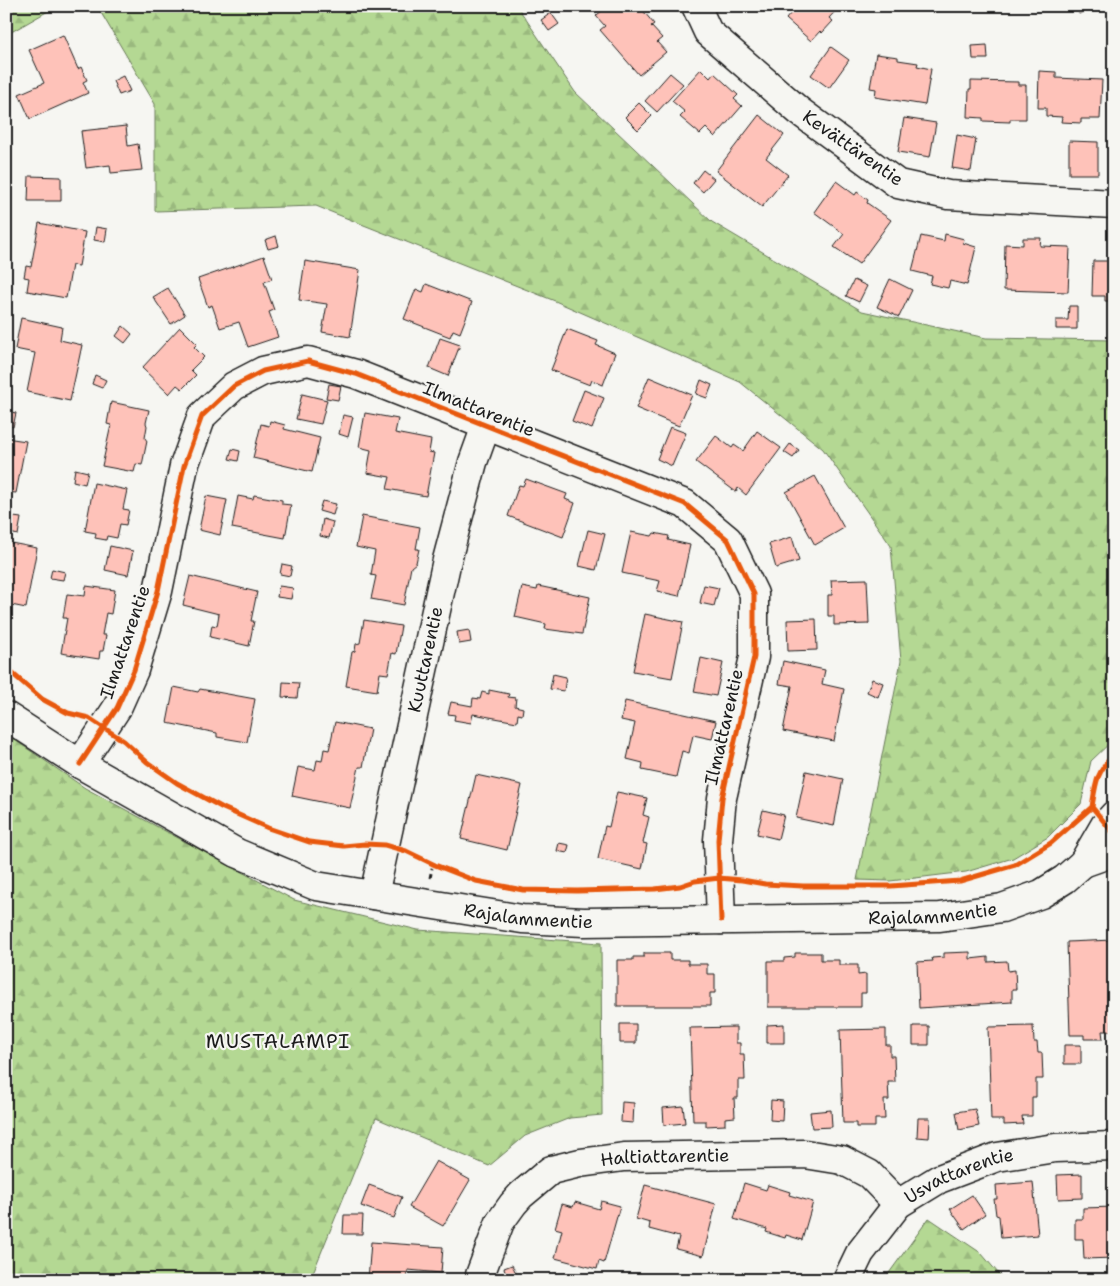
<svg xmlns="http://www.w3.org/2000/svg" width="1120" height="1286" font-family="'Shantell Sans',sans-serif">
  <style>
    .forest { fill: url(#forest-firs); stroke: #687a58 }
    .building { fill: #fec2b9; stroke: #1c1c1c }
    .lines { fill: none; stroke-linecap: round; stroke-linejoin: round }
    .street-casing { stroke: #1c1c1c; stroke-width: 31 }
    .path { stroke: #1c1c1c; stroke-width: 3; stroke-dasharray: 5 4; stroke-linecap: butt }
    .street { stroke: #f6f6f2; stroke-width: 28 }
    .cycleway-casing { stroke: #f6f6f2; stroke-width: 8 }
    .cycleway { stroke: #e8590c; stroke-width: 5 }
    .labels { text-anchor: middle; stroke-width: 4.5; stroke-linejoin: round; paint-order: stroke }
    .street-label { font-size: 18px; fill: #1c1c1c; stroke: #f6f6f2 }
    .quarter-label { font-size: 20px; letter-spacing: 1px; fill: #1c1c1c; stroke: #f6f6f2 }
  </style>
  <defs>
    <pattern id="forest-firs" width="22" height="20" patternUnits="userSpaceOnUse" patternTransform="scale(1.25)"><rect width="22" height="20" fill="#b4d893"/><path d="M5 1l3.5 6h-7zM16 11l3.5 6h-7z" fill="#9ab97e"/></pattern>
  </defs>
  <rect width="100%" height="100%" fill="#f6f6f2"/>
  <filter id="ink" filterUnits="userSpaceOnUse"><feTurbulence type="fractalNoise" baseFrequency=".02" numOctaves="2"/><feDisplacementMap in="SourceGraphic" scale="10" xChannelSelector="R" yChannelSelector="G"/><feConvolveMatrix kernelMatrix="1 2 1 2 8 2 1 2 1" color-interpolation-filters="sRGB"/></filter>
  <g filter="url(#ink)">
    <path class="forest" d="M6 6H57L6 35Z
      M97 6H517L575 92 712 222 862 311 986 338 1114 340V739L1091 761 1081 804 1048 837 1013 858 966 872 890 881 857 880 901 661 891 546 823 449 740 382 555 301 316 206 155 211V104Z
      M6 734 85 788 294 900 418 930 601 943 602 1115 570 1118 525 1136 489 1166 376 1118 310 1280H6Z
      M929 1218 981 1253 1004 1280H884Z"/>
    <path class="building" d="M607 6H632L636 11 640 7 654 24 651 26 662 38 657 42 666 52 639 75 600 30 605 26 596 16Z
      M797 6H840L829 18 833 21 822 33 820 31 811 41 786 19Z
      M1075 6H1088L1090 8 1079 14Z
      M551 13 559 24 549 31 541 20Z
      M63 35 78 69 81 67 87 80 83 82 88 93 30 119 19 94 44 83 29 50Z
      M987 45 988 59H973L972 46Z
      M831 47 849 60 829 88 811 75Z
      M876 54 898 57V60L918 63 917 66 931 69 925 105 875 97 876 89 870 88Z
      M701 69 710 78 714 73 738 95 734 99 742 106 715 137 706 128 700 134 680 117 685 112 672 101Z
      M1039 71 1056 72V78L1102 80 1100 119H1081V123L1061 122 1062 117 1046 116V108H1038Z
      M670 73 683 84 657 112 645 101Z
      M123 76 130 91 119 95 113 81Z
      M971 81 1018 82V85H1026V119H1010V122L983 121V118L968 117 969 89H971Z
      M639 103 652 116 638 130 625 117Z
      M759 115 784 135 766 158 788 175 762 207 716 171Z
      M904 118 936 123 930 157 898 152Z
      M126 126 128 146 138 144 142 170 111 173 110 165 86 168 81 131Z
      M1112 130H1114V166H1110Z
      M957 135 976 139 971 171 952 168Z
      M1069 141 1098 142V174H1069Z
      M703 170 714 179 703 192 693 183Z
      M29 176 61 177V201H28Z
      M836 181 855 195 857 192 868 200 867 203 891 220 859 264 834 247 844 234 814 212Z
      M39 223 85 232 79 266 72 265 66 298 27 291 29 278 24 277 26 266 31 267Z
      M96 227 107 229 105 242 94 240Z
      M945 234 964 239 963 243 976 247 967 285 950 281 948 288 930 284 932 276 912 271 921 236 944 241Z
      M276 236 279 246 268 249 265 240Z
      M1023 238H1041L1040 246 1070 247 1068 292 1004 290 1005 244 1023 245Z
      M264 256 272 279 264 282 274 310 269 312 278 337 248 347 239 322 220 328 212 305 208 307 198 279Z
      M305 261 360 270 350 337 322 332 327 304 299 300Z
      M1093 261H1114V301H1105V296H1092Z
      M890 279 912 290 899 317 877 307Z
      M854 280 867 286 859 302 846 296Z
      M426 284 472 302 460 333 453 330 450 337 404 319 416 289 423 292Z
      M168 288 185 315 171 324 153 297Z
      M1069 306H1077V329H1056V320H1068Z
      M21 318 62 327 60 340 82 345 70 401 27 392 35 353 15 349Z
      M123 326 132 334 125 343 116 336Z
      M180 327 197 344 194 347 204 357 191 370 196 375 182 389 177 385 169 394 142 368Z
      M567 329 598 341 596 345 615 353 603 385 592 380 590 385 551 370Z
      M440 338 460 345 448 376 429 368Z
      M95 375 106 380 102 388 92 384Z
      M649 377 692 395 679 426 636 408Z
      M701 380 712 385 707 398 696 394Z
      M329 384 341 386 338 400 326 398Z
      M584 390 604 398 592 429 572 421Z
      M302 394 327 400 321 424 296 419Z
      M111 402 149 410 146 423 147 426 145 438 147 441 142 465 136 464 134 472 102 466 111 425 107 424Z
      M6 411 16 413 13 427 6 425Z
      M365 413 398 419 395 433 431 440 429 452 434 453 426 496 387 489 390 477 367 473 371 450 359 447Z
      M343 415 353 417 348 437 339 434Z
      M270 421 285 425 284 429 320 438 312 472 253 458 261 424 269 426Z
      M670 427 686 433 672 466 657 459Z
      M757 431 781 448 746 495 738 488 736 492 696 462 716 436 732 448 734 445 743 451Z
      M6 438 26 441 16 493 6 492Z
      M790 444 799 450 793 458 784 452Z
      M232 449 240 451 238 461 229 459Z
      M75 469 88 472 85 484 73 481Z
      M815 476 844 528 815 545 786 492Z
      M526 479 567 494 565 499 575 503 563 537 508 516 519 485 523 486Z
      M94 483 127 490 123 509 129 510 126 525 120 524 117 538 107 536 106 540 95 538 96 533 85 531Z
      M254 495 282 500V504L291 505 285 538 232 528 238 496 253 499Z
      M206 496 227 500 220 535 199 530Z
      M322 501 336 504 333 515 319 511Z
      M6 516 21 518 18 535 6 532Z
      M362 516 420 527 416 549H419L416 563 411 567 404 605 371 599 376 576 371 575 375 551 356 547Z
      M323 519 333 522 329 538 320 536Z
      M588 530 605 534 596 570 579 566Z
      M631 532 652 536 654 533 669 536 668 540 690 545 679 596 657 591 660 581 622 573Z
      M792 537 799 561 776 568 769 544Z
      M6 542 37 548 26 608 6 604Z
      M110 546 133 551 128 575 105 570Z
      M282 564 292 566 290 576 280 574Z
      M52 569 65 572 63 580 50 578Z
      M190 576 257 592 251 621H254L249 646 210 637 212 625 217 626 219 614 183 605Z
      M867 579 869 624 834 625V616H828V595H832L831 580Z
      M704 585 719 588 714 606 700 603Z
      M86 586 115 590 111 614 106 613 102 635H106L103 651H100L99 659 61 653 67 618H63L67 594 85 596Z
      M279 586 293 588 291 599 277 597Z
      M538 586 590 597 582 634 545 629 546 624 515 617 522 587 537 590Z
      M645 614 683 622 672 678 633 671Z
      M816 619 817 650 788 651 787 620Z
      M364 620 401 626 396 654 392 653 388 674 380 673 377 691 346 686 352 652 355 651 356 644 360 643Z
      M469 630 471 642 459 644 457 632Z
      M701 658 723 663 716 696 694 692Z
      M783 661 825 670 822 684 844 689 834 741 783 731 792 686 779 684Z
      M553 674 566 677 564 691 550 689Z
      M872 679 883 683 878 697 867 692Z
      M283 682 299 683 297 698 282 697Z
      M174 687 198 692 200 689 255 699 247 742 217 737V733L167 723Z
      M489 690 509 694 508 697 516 698 515 706 523 708 522 715 518 714 517 722 473 714 471 723 454 720 455 715 448 714 451 702 472 706 473 698 480 699 482 692 489 694Z
      M625 701 716 721 712 739 693 735 689 753 682 751 676 777 642 770 643 763 627 759 635 723 621 720Z
      M335 722 370 729 363 767H359L350 808 292 796 298 767 315 770 317 760 322 761 324 749 329 750Z
      M806 771 843 779 834 826 796 818Z
      M476 775 522 785 507 850 461 839Z
      M617 792 647 798 643 815 649 817 643 843 647 844 642 869 598 859 605 826 609 827Z
      M763 810 784 815 778 839 757 834Z
      M559 843 569 845 567 853 557 851Z
      M1113 940 1114 1012H1111L1112 1031H1102L1103 1039H1084V1035H1070L1067 942Z
      M970 952V959L988 957V962L1007 961 1008 971 1015 970 1016 989H1012V1002L919 1008 917 962 933 961 932 958 944 957V953Z
      M644 953H670V960H688V964H707V974H715V993H710V1006H617V960H633V957H644Z
      M795 953H821V960H839V965H858V975L866 974V993H861V1007H768V961H784V958L795 957Z
      M620 1024H636V1043H620Z
      M784 1024V1043H767V1025Z
      M913 1026H929V1045H913Z
      M1033 1026 1034 1042H1037L1038 1053H1042L1043 1079H1036V1097H1032V1116H1022L1023 1124 1004 1125V1120H991L988 1027Z
      M736 1027V1043H740V1054H744L745 1080H738V1098H734L735 1117 725 1118V1125L706 1126V1121H693L690 1028Z
      M886 1029V1045H890V1056H894L895 1082H888L889 1100H884L885 1119H875V1127H856V1123H843L840 1030Z
      M1064 1045H1081V1064H1064Z
      M771 1100 783 1101 782 1121 770 1120Z
      M622 1102 634 1103 633 1123 621 1122Z
      M683 1106 685 1123 664 1125 663 1108Z
      M975 1109 979 1126 959 1130 956 1112Z
      M831 1110 832 1127 812 1128 810 1112Z
      M918 1118H930L929 1138 917 1137Z
      M436 1161 470 1180 443 1226 409 1207Z
      M1082 1174V1198L1058 1199 1057 1175Z
      M1033 1182 1038 1235 1001 1238 999 1216 996 1215 994 1199H997L996 1185Z
      M744 1183 766 1190 768 1185 790 1192 789 1195 813 1202 802 1240 786 1235 785 1238 766 1232 767 1229 734 1219Z
      M369 1185 402 1197 394 1218 361 1206Z
      M645 1185 716 1204 703 1256 676 1249 679 1237 649 1229 650 1223 636 1219Z
      M972 1195 985 1214 964 1229 950 1209Z
      M601 1201 620 1206 604 1263 599 1261 597 1269 555 1258 562 1230 555 1228 562 1204 573 1207 575 1202 599 1209Z
      M1114 1207V1258L1084 1259 1083 1239H1075V1219H1083V1208Z
      M344 1215H363L362 1234H343Z
      M371 1242 443 1247 441 1273 408 1270 407 1280H368Z
      M512 1265 518 1277 509 1280 504 1268Z
      M719 1275 731 1278V1280H718Z"/>
    <g class="lines">
      <defs>
        <g id="street">
          <path d="M696 6 708 32 799 111 898 184 948 195 1114 204"/>
          <path id="s1" d="M6 716 80 764 237 853 316 886 522 919 584 922 940 917 1002 908 1041 894 1065 879 1083 863 1105 825 1114 815"/>
          <path d="M80 764 117 708 134 670 158 591 184 466 202 416 234 386 263 371 308 361 356 374 685 504 728 540 754 594V657L722 798 718 840 721 920"/>
          <path d="M1083 863 1114 852"/>
          <path id="s2" d="M374 895 447 560 473 462 486 426"/>
          <path id="s3" d="M480 1280V1275L500 1222 513 1204 521 1195 551 1170 580 1163 624 1157 805 1154 842 1160 869 1174 898 1204"/>
          <path id="s4" d="M847 1280 860 1253 898 1204 939 1179 997 1157 1055 1148 1114 1146"/>
        </g>
      </defs>
      <use href="#street" class="street-casing"/>
      <path class="path" d="M430 878 433 864"/>
      <use href="#street" class="street"/>
      <defs>
        <path id="cycleway" d="M6 668 42 699 68 713 89 718 124 741 147 762 177 783 223 808 268 828 309 842 344 846 365 844 385 845 406 851 435 865 476 881 523 890 577 891 655 889 680 886 695 881 719 878 742 880 765 884 803 886H891L960 881 1015 865 1051 843 1092 807
          M1114 754C1096 774 1096 781 1092 807L1114 834
          M80 764 117 708 134 670 158 591 184 466 202 416 234 386 263 371 308 361 356 374 685 504 728 540 754 594V657L722 798 718 840 721 920"/>
      </defs>
      <use href="#cycleway" class="cycleway-casing"/>
      <use href="#cycleway" class="cycleway"/>
    </g>
  </g>
  <g class="labels">
    <g class="street-label">
      <text transform="translate(853 148) rotate(35)" y="6">Kevättärentie</text>
      <text transform="translate(479 409) rotate(22)" y="6">Ilmattarentie</text>
      <text transform="translate(125 642) rotate(-71)" y="6">Ilmattarentie</text>
      <text dy="6" stroke="none"><textPath href="#s2" startOffset="241">Kuuttarentie</textPath></text>
      <text transform="translate(724 727) rotate(-77)" y="6">Ilmattarentie</text>
      <text dy="6" stroke="none"><textPath href="#s1" startOffset="974">Rajalammentie</textPath></text>
      <text dy="6" stroke="none"><textPath href="#s1" startOffset="569">Rajalammentie</textPath></text>
      <text dy="6" stroke="none"><textPath href="#s3" startOffset="250">Haltiattarentie</textPath></text>
      <text dy="6" stroke="none"><textPath href="#s4" startOffset="160">Usvattarentie</textPath></text>
    </g>
    <g class="quarter-label">
      <text x="278" y="1048">MUSTALAMPI</text>
    </g>
  </g>
  <rect width="1120" height="1286" fill="none" stroke="#f6f6f2" stroke-width="25"/>
  <rect x="12" y="12" width="1095" height="1261" fill="none" stroke="#1c1c1c" stroke-width="2" filter="url(#ink)"/>
</svg>
